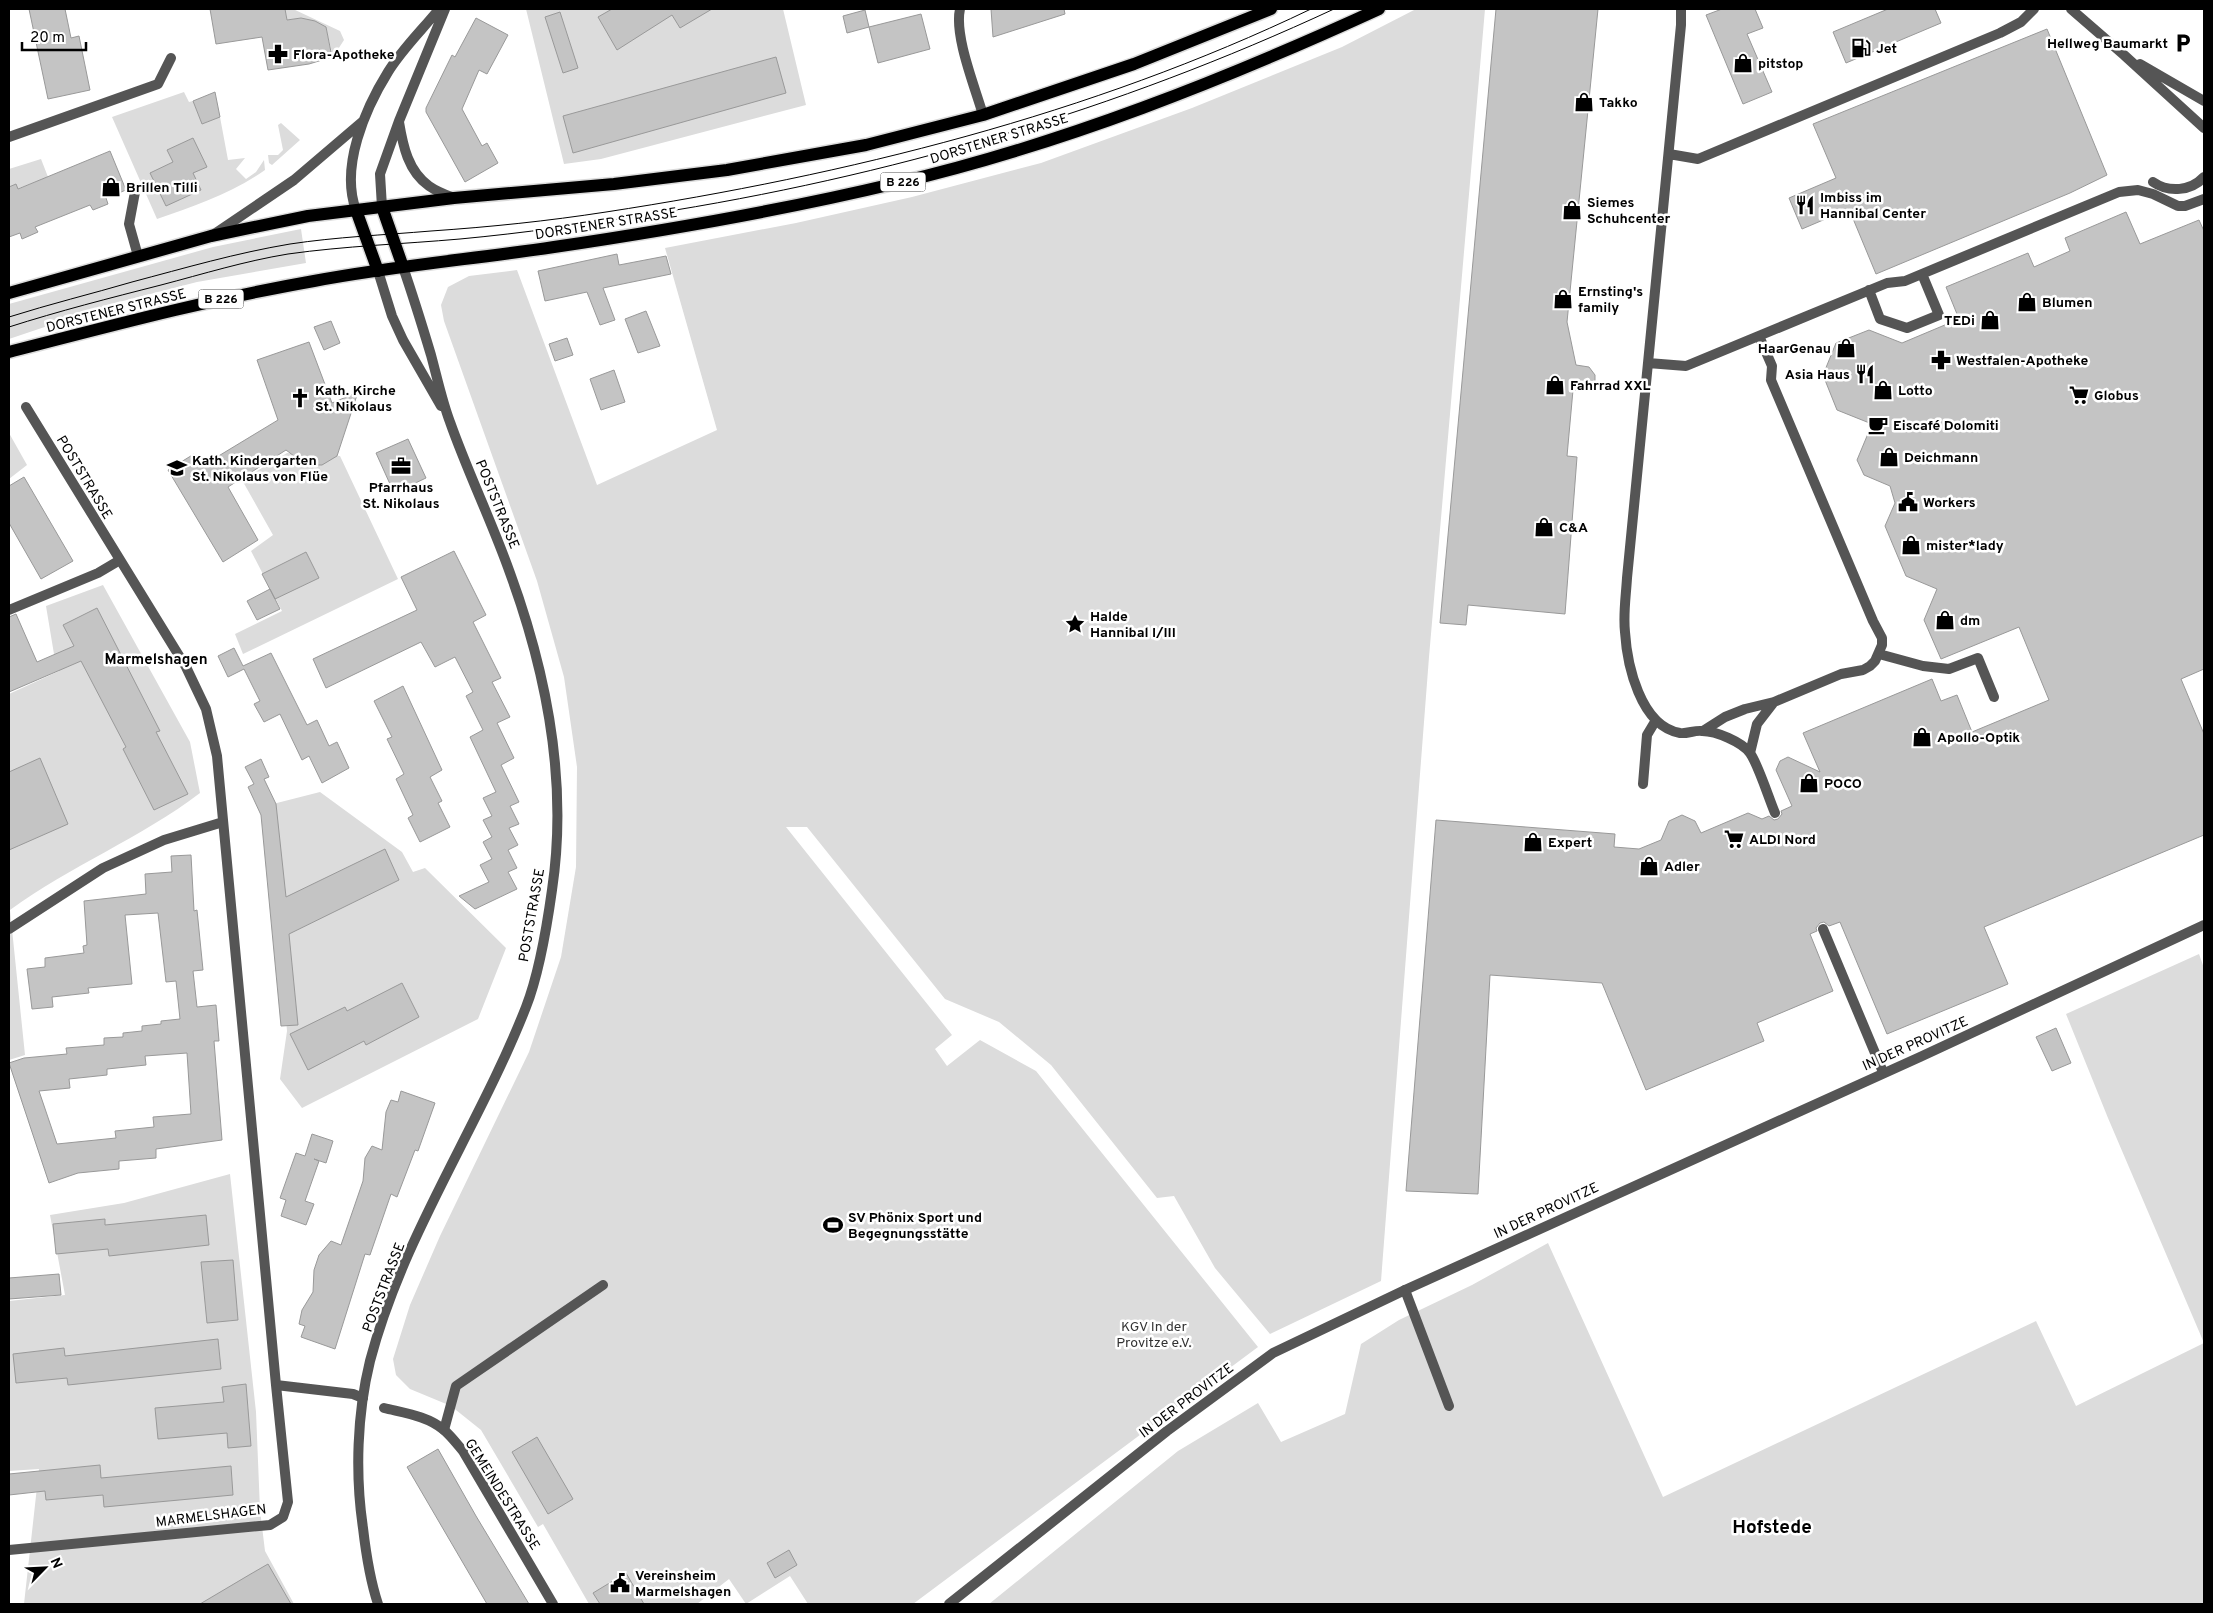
<svg xmlns="http://www.w3.org/2000/svg" width="2213" height="1613" font-family="Overpass,sans-serif">
  <style>
    .green { fill: #dcdcdc }
    .building { fill: #c4c4c4; stroke: #999; fill-rule: evenodd }
    .lines { fill: none; stroke-linecap: round; stroke-linejoin: round }
    .primary-casing { stroke: #dbdbdb; stroke-width: 15 }
    .service { stroke: #555; stroke-width: 10 }
    .minor { stroke: #555; stroke-width: 10 }
    .tertiary { stroke: #555; stroke-width: 10 }
    .primary { stroke: #000; stroke-width: 12 }
    .tram { stroke: #000; stroke-width: 1 }
    .labels { text-anchor: middle; stroke-width: 5; stroke-linejoin: round; paint-order: stroke }
    .shield { fill: #fff; stroke: #4c4c4c; stroke-width: 1 }
    .shield-label { font-size: 12px; font-weight: bold; fill: #000 }
    .poi-label { font-size: 14px; font-weight: bold; fill: #000; stroke: #fff; text-anchor: start }
    .street-label { font-size: 14px; fill: #000; stroke: #fff }
    .park-label { font-size: 14px; fill: #333; stroke: #fff }
    .neighbourhood-label { font-size: 15px; font-weight: bold; fill: #000; stroke: #fff }
    .district-label { font-size: 19px; font-weight: bold; fill: #000; stroke: #fff }
  </style>
  <rect width="100%" height="100%" fill="#fff"/>
  <path class="green" d="M285 9H293L340 31 344 40 333 57 326 28H324L317 22 313 23 301 18 288 20 289 29Z
    M526 9H783L806 105 601 159 564 164Z
    M1416 9H1485L1429 657 1381 1281 1270 1334 1215 1268 1174 1196 1157 1198 1051 1065 999 1022 945 999 807 827H786L952 1035 935 1049 947 1066 980 1040 1036 1071 1258 1347 913 1604H808L790 1576 746 1604 729 1579 697 1604H589L543 1524 538 1527 481 1430 451 1406 410 1389 396 1375 393 1359 410 1305 440 1236 529 1052 561 957 576 867 577 767 564 677 537 581 444 321 441 305 448 287 469 276 517 270 597 485 717 430 665 248 796 223 912 197 1041 163 1192 108 1342 47Z
    M184 92 189 102 193 101 202 124 220 117 228 160 245 158 236 169 246 179 256 172 264 160 265 170C232 193 195 206 157 219L112 117Z
    M281 123 300 140 272 165 269 163 268 155H278L283 150 278 125Z
    M41 159 48 177 9 192V169Z
    M301 229 306 263 197 282 119 302 9 339V304L213 247Z
    M9 433 27 465 9 479Z
    M287 453 340 456 398 579 243 654 235 634 282 611 251 551 273 535 242 480Z
    M103 585 190 742 200 793C141 838 70 866 10 910L25 1055 9 1060V694L59 671 54 654 46 606Z
    M320 792 402 852 413 872 425 868 506 948 478 1019 302 1108 280 1079 287 1031 269 805Z
    M2199 954 2204 968V1604H989L1178 1451 1258 1403 1281 1442 1345 1414 1361 1344 1399 1320 1472 1285 1548 1243 1663 1497 2036 1321 2076 1406 2204 1343 2108 1118 2066 1014Z
    M230 1174 256 1412 260 1510 265 1551 294 1604H24L39 1469 9 1471V1301L65 1295 50 1215 124 1203Z"/>
  <path class="building" d="M29 9H65L71 38 79 36 90 90 48 99Z
    M210 9H285L287 20 301 18 315 21 326 27 332 57 309 64 268 70 262 37 216 44Z
    M612 9H712L680 28 672 15 617 50 598 17Z
    M991 9H1064L1065 14 993 37Z
    M1496 9H1598L1567 322 1576 365 1589 367 1595 375V384L1587 391 1573 390 1567 456 1577 457 1565 614 1468 605 1466 625 1440 623Z
    M1722 9H1755L1763 28 1747 34 1772 92 1743 104 1706 15Z
    M1888 9H1935L1941 23 1846 63 1833 32Z
    M865 10 869 27 847 33 843 16Z
    M560 12 578 68 563 73 545 17Z
    M921 14 930 49 878 63 869 27Z
    M476 18 508 35 487 74 479 70 462 109 482 146 487 143 498 163 465 182 426 112V108L452 55 455 57Z
    M2047 29 2107 175 2070 193 1876 274 1849 209 1802 229 1789 198 1836 178 1813 124Z
    M776 57 786 93 573 153 563 116Z
    M215 92 220 117 202 124 193 101Z
    M193 138 207 167 193 173 201 190 166 206 150 173 173 162 167 150Z
    M110 151 126 190 106 198 108 204 93 210 90 205 35 227 38 232 22 239 20 233 9 237V187L16 184 18 189Z
    M2126 212 2140 244 2199 220 2204 231V669L2181 679 2204 734V835L1984 927 2008 984 1887 1034 1840 922 1829 926 1824 922 1820 923 1816 928 1817 931 1810 934 1833 991 1757 1023 1764 1041 1646 1090 1602 983 1490 975 1478 1194 1406 1191 1436 820 1615 834 1614 847 1639 849 1661 840 1669 821 1682 815 1695 821 1701 833 1748 813 1762 819 1769 816 1774 820 1778 819 1782 814 1781 811 1792 806 1776 770 1780 761 1788 757 1820 772 1803 733 1932 679 1941 701 1957 695 1972 732 2049 700 2019 627 1941 659 1924 620 1937 589 1906 576 1885 526 1895 503 1890 486 1864 475 1857 460 1872 424 1837 410 1823 375 1836 343 1869 330 1902 343 1959 319 1946 287 2028 253 2034 267 2070 251 2065 238Z
    M617 254 619 265 666 256 671 274 603 288 615 320 600 325 587 292 545 301 538 271Z
    M646 311 660 346 638 353 625 319Z
    M331 321 340 343 324 350 314 327Z
    M567 338 573 355 555 361 549 344Z
    M309 342 332 403 358 392 337 456 322 465H306L286 450 228 487 258 540 223 562 168 470 194 454 202 466 278 420 257 360Z
    M614 370 625 402 601 410 590 379Z
    M408 439 426 478 394 493 376 453Z
    M24 477 73 561 41 579 9 523V486Z
    M454 551 486 615 473 622 501 678 492 682 510 717 497 723 514 758 501 765 519 802 510 806 519 824 509 828 518 845 508 850 517 868 508 872 517 889 475 909 459 896 489 882 480 865 492 859 483 842 492 837 483 820 492 816 483 798 496 792 470 737 483 730 466 696 473 692 455 657 435 667 421 642 326 688 313 659 417 610 401 577Z
    M306 552 319 578 275 599 262 574Z
    M270 589 280 609 257 620 247 601Z
    M97 608 160 731 156 732 188 794 154 810 123 749 126 747 81 661 9 692V617L16 614 37 662 74 646 63 625Z
    M234 648 243 666 271 653 307 725 317 720 329 746 337 742 349 768 322 783 309 756 302 760 280 714 264 722 254 704 260 701 244 669 228 677 218 656Z
    M403 686 442 770 430 777 442 801 438 803 450 827 420 842 408 818 413 815 396 779 404 774 387 739 392 737 374 701Z
    M40 758 68 824 9 850V772Z
    M261 759 269 777 264 779 276 804 286 897 385 849 399 880 289 934 298 1025 281 1026 261 815 248 787 254 784 245 767Z
    M191 855 194 911 197 910 203 970 193 971 197 1007 216 1005 219 1041H214L222 1140 156 1149V1158L119 1161V1169L78 1173 49 1183 9 1063 24 1058 67 1054 66 1048 104 1045V1038L123 1037V1033L142 1031V1026L161 1024V1021L180 1019 176 981 166 982 158 913 125 915 132 984 88 988 89 993 52 997 53 1007 32 1009 27 969 45 967V958L84 953 83 946 87 945 84 901 146 894 145 874 172 872 171 856ZM187 1053 191 1114 153 1117 154 1127 115 1131 116 1138 57 1144 39 1091 70 1088 69 1079 107 1075V1069L146 1065 145 1056Z
    M402 983 419 1017 366 1045 364 1041 308 1070 290 1034 345 1007 347 1011Z
    M2056 1028 2071 1063 2052 1071 2036 1037Z
    M401 1091 435 1103 418 1151 415 1150 397 1197 391 1194 370 1255 365 1254 335 1349 301 1337 305 1326 299 1324 302 1310 313 1292 314 1270 319 1255 331 1241 341 1245 363 1181 365 1158 372 1146 382 1150 386 1112 391 1100 398 1102Z
    M312 1134 333 1141 326 1163 314 1159 319 1161 305 1201 314 1204 306 1225 281 1216 286 1200 280 1198 296 1153 305 1156Z
    M206 1215 209 1245 109 1256 108 1249 56 1254 53 1224 105 1219V1225Z
    M233 1260 238 1320 207 1323 201 1262Z
    M59 1274 61 1295 9 1299V1278Z
    M218 1339 221 1369 68 1385 67 1378 16 1383 13 1354 64 1348 65 1356Z
    M246 1384 251 1446 228 1448 227 1433 158 1439 155 1408 224 1402 222 1387Z
    M537 1437 573 1499 548 1514 512 1452Z
    M438 1449 476 1516 529 1604H487L407 1467Z
    M100 1465 101 1478 231 1466 233 1495 104 1507 103 1495 46 1500 45 1491 9 1495V1474Z
    M789 1550 797 1565 775 1578 767 1563Z
    M268 1564 291 1604H200L249 1575Z
    M626 1573 644 1604H600L593 1593Z"/>
  <g class="lines">
    <defs>
      <path id="primary" d="M382 207 403 267
        M356 210 378 271
        M9 293 211 236 308 216 454 198 614 184 727 170 866 145 983 115 1134 64 1271 9
        M9 352C110 326 211 299 314 281 393 266 474 259 554 247 669 230 784 210 897 183 1063 144 1224 80 1379 9"/>
    </defs>
    <use href="#primary" class="primary-casing"/>
    <path class="service" d="M1681 9V25L1627 578C1626 596 1623 614 1625 632 1627 664 1640 726 1680 733 1687 734 1695 730 1702 731 1716 731 1742 742 1750 753 1758 764 1769 799 1775 813
      M1669 154 1698 159 2000 33 2021 22 2034 9
      M2153 182C2169 193 2191 191 2204 177
      M135 192 129 224 138 256
      M1869 290 1880 319 1907 328 1939 315 1922 274
      M1648 363 1686 366 1887 283 1905 281 2119 192 2138 190 2153 194 2178 206H2185L2204 199
      M1879 654 1923 666 1949 669 1978 658 1994 697
      M1703 731 1725 717 1745 709 1774 702 1841 674 1863 670 1870 666 1875 661 1882 645V638L1873 621 1771 380 1772 366 1759 336
      M1750 753 1757 724 1774 702
      M1643 784 1647 735 1656 720
      M1823 929 1883 1072
      M1405 1290 1449 1406
      M444 1430 456 1386 603 1285"/>
    <path class="minor" d="M960 9C954 36 975 87 983 115
      M399 122C403 146 408 171 429 186 436 191 446 195 454 198
      M9 137 158 84 171 58
      M382 207 380 174 399 121 445 9
      M356 210C340 167 365 109 388 72 402 49 423 29 439 9
      M213 235 294 180 362 122
      M26 407 186 667 206 709 217 756 276 1385 353 1394 363 1398
      M9 610 98 573 120 560
      M9 929 103 868 164 840 223 822
      M384 1408C404 1413 428 1416 444 1430 451 1436 457 1444 463 1451L553 1604
      M9 1550 270 1525 283 1517 288 1502 276 1385
      M949 1604 1167 1431 1273 1353 1405 1290 1920 1057 2204 925"/>
    <path class="tertiary" d="M2071 9 2124 55 2204 128
      M2140 64 2204 101
      M378 271 392 316 403 340 441 406
      M378 1604C370 1580 366 1554 363 1528 355 1474 357 1414 370 1361 403 1235 479 1127 526 1007 539 974 547 926 552 890 568 783 547 674 510 573 492 522 468 473 450 422 442 401 437 377 431 355 422 325 413 296 403 267"/>
    <use href="#primary" class="primary"/>
    <path class="tram" d="M9 317C50 304 91 294 132 282 185 268 236 253 290 244 336 237 384 235 431 231 490 227 548 221 606 212 847 175 1090 115 1311 9
      M9 327C59 311 110 298 161 285 203 274 245 261 288 254 345 246 403 244 460 239 524 233 587 224 651 214 888 177 1117 110 1334 9"/>
  </g>
  <defs>
    <symbol id="parking-bare" viewBox="-9 -9 18 18"><path d="M-3.5-5.5H1a3.5 3.5 0 0 1 0 7H-1V5.5H-3.5ZM-1-3.4V-.6H.8a1.4 1.4 0 0 0 0-2.8Z" fill="#000" stroke="#fff" stroke-width="2.5" paint-order="stroke"/></symbol>
    <symbol id="fuel-bare" viewBox="-9 -9 18 18"><path d="M-5.5-6h7V0h2V4h1.3V-2.5L3-4.5l.8-.8L6-3V5H2.5V1h-1V6h-7ZM-4.2-4.7v3.2H.2V-4.7Z" fill="#000" stroke="#fff" stroke-width="2.5" paint-order="stroke"/></symbol>
    <symbol id="pharmacy-bare" viewBox="-9 -9 18 18"><path d="M-2-6h4v4h4v4h-4v4h-4v-4h-4v-4h4Z" fill="#000" stroke="#fff" stroke-width="2.5" paint-order="stroke"/></symbol>
    <symbol id="shop-bare" viewBox="-9 -9 18 18"><path d="M-5-2.5h2.3a2.7 3.5 0 0 1 5.4 0H5L5.5 6h-11ZM-1.5-2.5h3a1.5 2.3 0 0 0-3 0Z" fill="#000" stroke="#fff" stroke-width="2.5" paint-order="stroke"/></symbol>
    <symbol id="restaurant-bare" viewBox="-9 -9 18 18"><path d="M-5-6h1v4h1v-4h1v4h1v-4h1v5L-1.5 .5V6h-2V.5L-5-1ZM5-6V6H3V1.5H1.5Q1.5-4 5-6Z" fill="#000" stroke="#fff" stroke-width="2.5" paint-order="stroke"/></symbol>
    <symbol id="supermarket-bare" viewBox="-9 -9 18 18"><path d="M-6-5.5h2.5l.6 2H6L4.5 2H-2.5L-4.4-4H-6ZM-1.5 3.2a1.3 1.3 0 1 0 .1 0ZM3 3.2a1.3 1.3 0 1 0 .1 0Z" fill="#000" stroke="#fff" stroke-width="2.5" paint-order="stroke"/></symbol>
    <symbol id="church-bare" viewBox="-9 -9 18 18"><path d="M-1.2-6h2.4v3.5h3.3v2.4h-3.3V6h-2.4V-.1h-3.3v-2.4h3.3Z" fill="#000" stroke="#fff" stroke-width="2.5" paint-order="stroke"/></symbol>
    <symbol id="cafe-bare" viewBox="-9 -9 18 18"><path d="M-5.5-4.5H6V0H3Q3 3.5 0 3.5H-2.5Q-5.5 3.5-5.5 0ZM3-3.2v2h1.7v-2ZM-6 4.5H4V6H-6Z" fill="#000" stroke="#fff" stroke-width="2.5" paint-order="stroke"/></symbol>
    <symbol id="office-bare" viewBox="-9 -9 18 18"><path d="M-6-3h4V-5.5h4V-3h4V5H-6ZM-1-4.5V-3h2v-1.5ZM-6 0V1H6V0Z" fill="#000" stroke="#fff" stroke-width="2.5" paint-order="stroke"/></symbol>
    <symbol id="school-bare" viewBox="-9 -9 18 18"><path d="M0-5L7-2L0 1L-7-2ZM-4 1L0 2.5L4 1V4Q0 6-4 4Z" fill="#000" stroke="#fff" stroke-width="2.5" paint-order="stroke"/></symbol>
    <symbol id="civic-bare" viewBox="-9 -9 18 18"><path d="M-.6-6.5H3V-4.5H.6V-3L4-1V1h2V6H-6V1h2V-1L-.6-3ZM-1.2 2.5V6h2.4V2.5Z" fill="#000" stroke="#fff" stroke-width="2.5" paint-order="stroke"/></symbol>
    <symbol id="sight-bare" viewBox="-9 -9 18 18"><path d="M0-6L1.8-2.2L6-1.7L2.9 1.2L3.7 5.4L0 3.3L-3.7 5.4L-2.9 1.2L-6-1.7L-1.8-2.2Z" fill="#000" stroke="#fff" stroke-width="2.5" paint-order="stroke"/></symbol>
    <symbol id="stadium-bare" viewBox="-9 -9 18 18"><path d="M0-5a6.5 5 0 1 0 0 10a6.5 5 0 1 0 0-10ZM-3.5-1.8h7v3.6h-7Z" fill="#000" stroke="#fff" stroke-width="2.5" paint-order="stroke"/></symbol>
  </defs>
  <g fill-rule="evenodd">
    <use href="#parking-bare" x="2169" y="29" width="28" height="28"/>
    <use href="#fuel-bare" x="1847" y="34" width="28" height="28"/>
    <use href="#pharmacy-bare" x="264" y="40" width="28" height="28"/>
    <use href="#shop-bare" x="1729" y="49" width="28" height="28"/>
    <use href="#shop-bare" x="1570" y="88" width="28" height="28"/>
    <use href="#shop-bare" x="97" y="173" width="28" height="28"/>
    <use href="#restaurant-bare" x="1791" y="191" width="28" height="28"/>
    <use href="#shop-bare" x="1558" y="196" width="28" height="28"/>
    <use href="#shop-bare" x="1549" y="285" width="28" height="28"/>
    <use href="#shop-bare" x="2013" y="288" width="28" height="28"/>
    <use href="#shop-bare" x="1976" y="306" width="28" height="28"/>
    <use href="#shop-bare" x="1832" y="334" width="28" height="28"/>
    <use href="#pharmacy-bare" x="1927" y="346" width="28" height="28"/>
    <use href="#restaurant-bare" x="1851" y="360" width="28" height="28"/>
    <use href="#shop-bare" x="1541" y="371" width="28" height="28"/>
    <use href="#shop-bare" x="1869" y="376" width="28" height="28"/>
    <use href="#supermarket-bare" x="2065" y="381" width="28" height="28"/>
    <use href="#church-bare" x="286" y="384" width="28" height="28"/>
    <use href="#cafe-bare" x="1864" y="411" width="28" height="28"/>
    <use href="#shop-bare" x="1875" y="443" width="28" height="28"/>
    <use href="#office-bare" x="387" y="452" width="28" height="28"/>
    <use href="#school-bare" x="163" y="454" width="28" height="28"/>
    <use href="#civic-bare" x="1894" y="488" width="28" height="28"/>
    <use href="#shop-bare" x="1530" y="513" width="28" height="28"/>
    <use href="#shop-bare" x="1897" y="531" width="28" height="28"/>
    <use href="#shop-bare" x="1931" y="606" width="28" height="28"/>
    <use href="#sight-bare" x="1061" y="610" width="28" height="28"/>
    <use href="#shop-bare" x="1908" y="723" width="28" height="28"/>
    <use href="#shop-bare" x="1795" y="769" width="28" height="28"/>
    <use href="#supermarket-bare" x="1720" y="825" width="28" height="28"/>
    <use href="#shop-bare" x="1519" y="828" width="28" height="28"/>
    <use href="#shop-bare" x="1635" y="852" width="28" height="28"/>
    <use href="#stadium-bare" x="819" y="1211" width="28" height="28"/>
    <use href="#civic-bare" x="606" y="1569" width="28" height="28"/>
  </g>
  <g class="labels">
    <g class="shield">
      <rect x="880.5" y="172.5" width="45" height="19" rx="4"/>
      <rect x="198.5" y="289.5" width="45" height="19" rx="4"/>
    </g>
    <g class="shield-label">
      <text x="903" y="186">B 226</text>
      <text x="221" y="303">B 226</text>
    </g>
    <g class="poi-label">
      <text x="2168" y="48" text-anchor="end">Hellweg Baumarkt</text>
      <text x="1876" y="53">Jet</text>
      <text x="293" y="59">Flora-Apotheke</text>
      <text x="1758" y="68">pitstop</text>
      <text x="1599" y="107">Takko</text>
      <text x="126" y="192">Brillen Tilli</text>
      <text x="1820" y="202">Imbiss im<tspan x="1820" dy="16">Hannibal Center</tspan></text>
      <text x="1587" y="207">Siemes<tspan x="1587" dy="16">Schuhcenter</tspan></text>
      <text x="1578" y="296">Ernsting's<tspan x="1578" dy="16">family</tspan></text>
      <text x="2042" y="307">Blumen</text>
      <text x="1975" y="325" text-anchor="end">TEDi</text>
      <text x="1831" y="353" text-anchor="end">HaarGenau</text>
      <text x="1956" y="365">Westfalen-Apotheke</text>
      <text x="1850" y="379" text-anchor="end">Asia Haus</text>
      <text x="1570" y="390">Fahrrad XXL</text>
      <text x="315" y="395">Kath. Kirche<tspan x="315" dy="16">St. Nikolaus</tspan></text>
      <text x="1898" y="395">Lotto</text>
      <text x="2094" y="400">Globus</text>
      <text x="1893" y="430">Eiscafé Dolomiti</text>
      <text x="1904" y="462">Deichmann</text>
      <text x="192" y="465">Kath. Kindergarten<tspan x="192" dy="16">St. Nikolaus von Flüe</tspan></text>
      <text x="401" y="492" text-anchor="middle">Pfarrhaus<tspan x="401" dy="16">St. Nikolaus</tspan></text>
      <text x="1923" y="507">Workers</text>
      <text x="1559" y="532">C&amp;A</text>
      <text x="1926" y="550">mister*lady</text>
      <text x="1090" y="621">Halde<tspan x="1090" dy="16">Hannibal I/III</tspan></text>
      <text x="1960" y="625">dm</text>
      <text x="1937" y="742">Apollo-Optik</text>
      <text x="1824" y="788">POCO</text>
      <text x="1749" y="844">ALDI Nord</text>
      <text x="1548" y="847">Expert</text>
      <text x="1664" y="871">Adler</text>
      <text x="848" y="1222">SV Phönix Sport und<tspan x="848" dy="16">Begegnungsstätte</tspan></text>
      <text x="635" y="1580">Vereinsheim<tspan x="635" dy="16">Marmelshagen</tspan></text>
    </g>
    <g class="street-label">
      <text transform="translate(999 138) rotate(-17)" y="5">DORSTENER STRASSE</text>
      <text transform="translate(606 223) rotate(-9)" y="5">DORSTENER STRASSE</text>
      <text transform="translate(116 310) rotate(-14)" y="5">DORSTENER STRASSE</text>
      <text transform="translate(85 477) rotate(59)" y="5">POSTSTRASSE</text>
      <text transform="translate(498 504) rotate(68)" y="5">POSTSTRASSE</text>
      <text transform="translate(531 915) rotate(-80)" y="5">POSTSTRASSE</text>
      <text transform="translate(1915 1043) rotate(-24)" y="5">IN DER PROVITZE</text>
      <text transform="translate(1546 1210) rotate(-25)" y="5">IN DER PROVITZE</text>
      <text transform="translate(383 1287) rotate(-69)" y="5">POSTSTRASSE</text>
      <text transform="translate(1186 1400) rotate(-37)" y="5">IN DER PROVITZE</text>
      <text transform="translate(503 1494) rotate(58)" y="5">GEMEINDESTRASSE</text>
      <text transform="translate(211 1515) rotate(-7)" y="5">MARMELSHAGEN</text>
    </g>
    <g class="park-label">
      <text x="1154" y="1331">KGV In der<tspan x="1154" dy="16">Provitze e.V.</tspan></text>
    </g>
    <g class="neighbourhood-label">
      <text x="156" y="664">Marmelshagen</text>
    </g>
    <g class="district-label">
      <text x="1772" y="1533">Hofstede</text>
    </g>
  </g>
  <rect width="2213" height="1613" fill="none" stroke="#000000" stroke-width="20"/>
  <g transform="translate(45 1568) rotate(66)" stroke="#ffffff" stroke-width="4" paint-order="stroke">
  <path d="M0-4L9 19L0 12L-9 19Z" fill="#000000"/>
  <text y="-8" font-size="14" font-weight="bold" text-anchor="middle" fill="#000000">N</text>
  </g>
  <path d="M22 42v8h64v-8" fill="none" stroke="#000000" stroke-width="2.5"/>
  <text x="30" y="42" font-size="15" fill="#000000" stroke="#ffffff" stroke-width="4" paint-order="stroke">20 m</text>
</svg>
